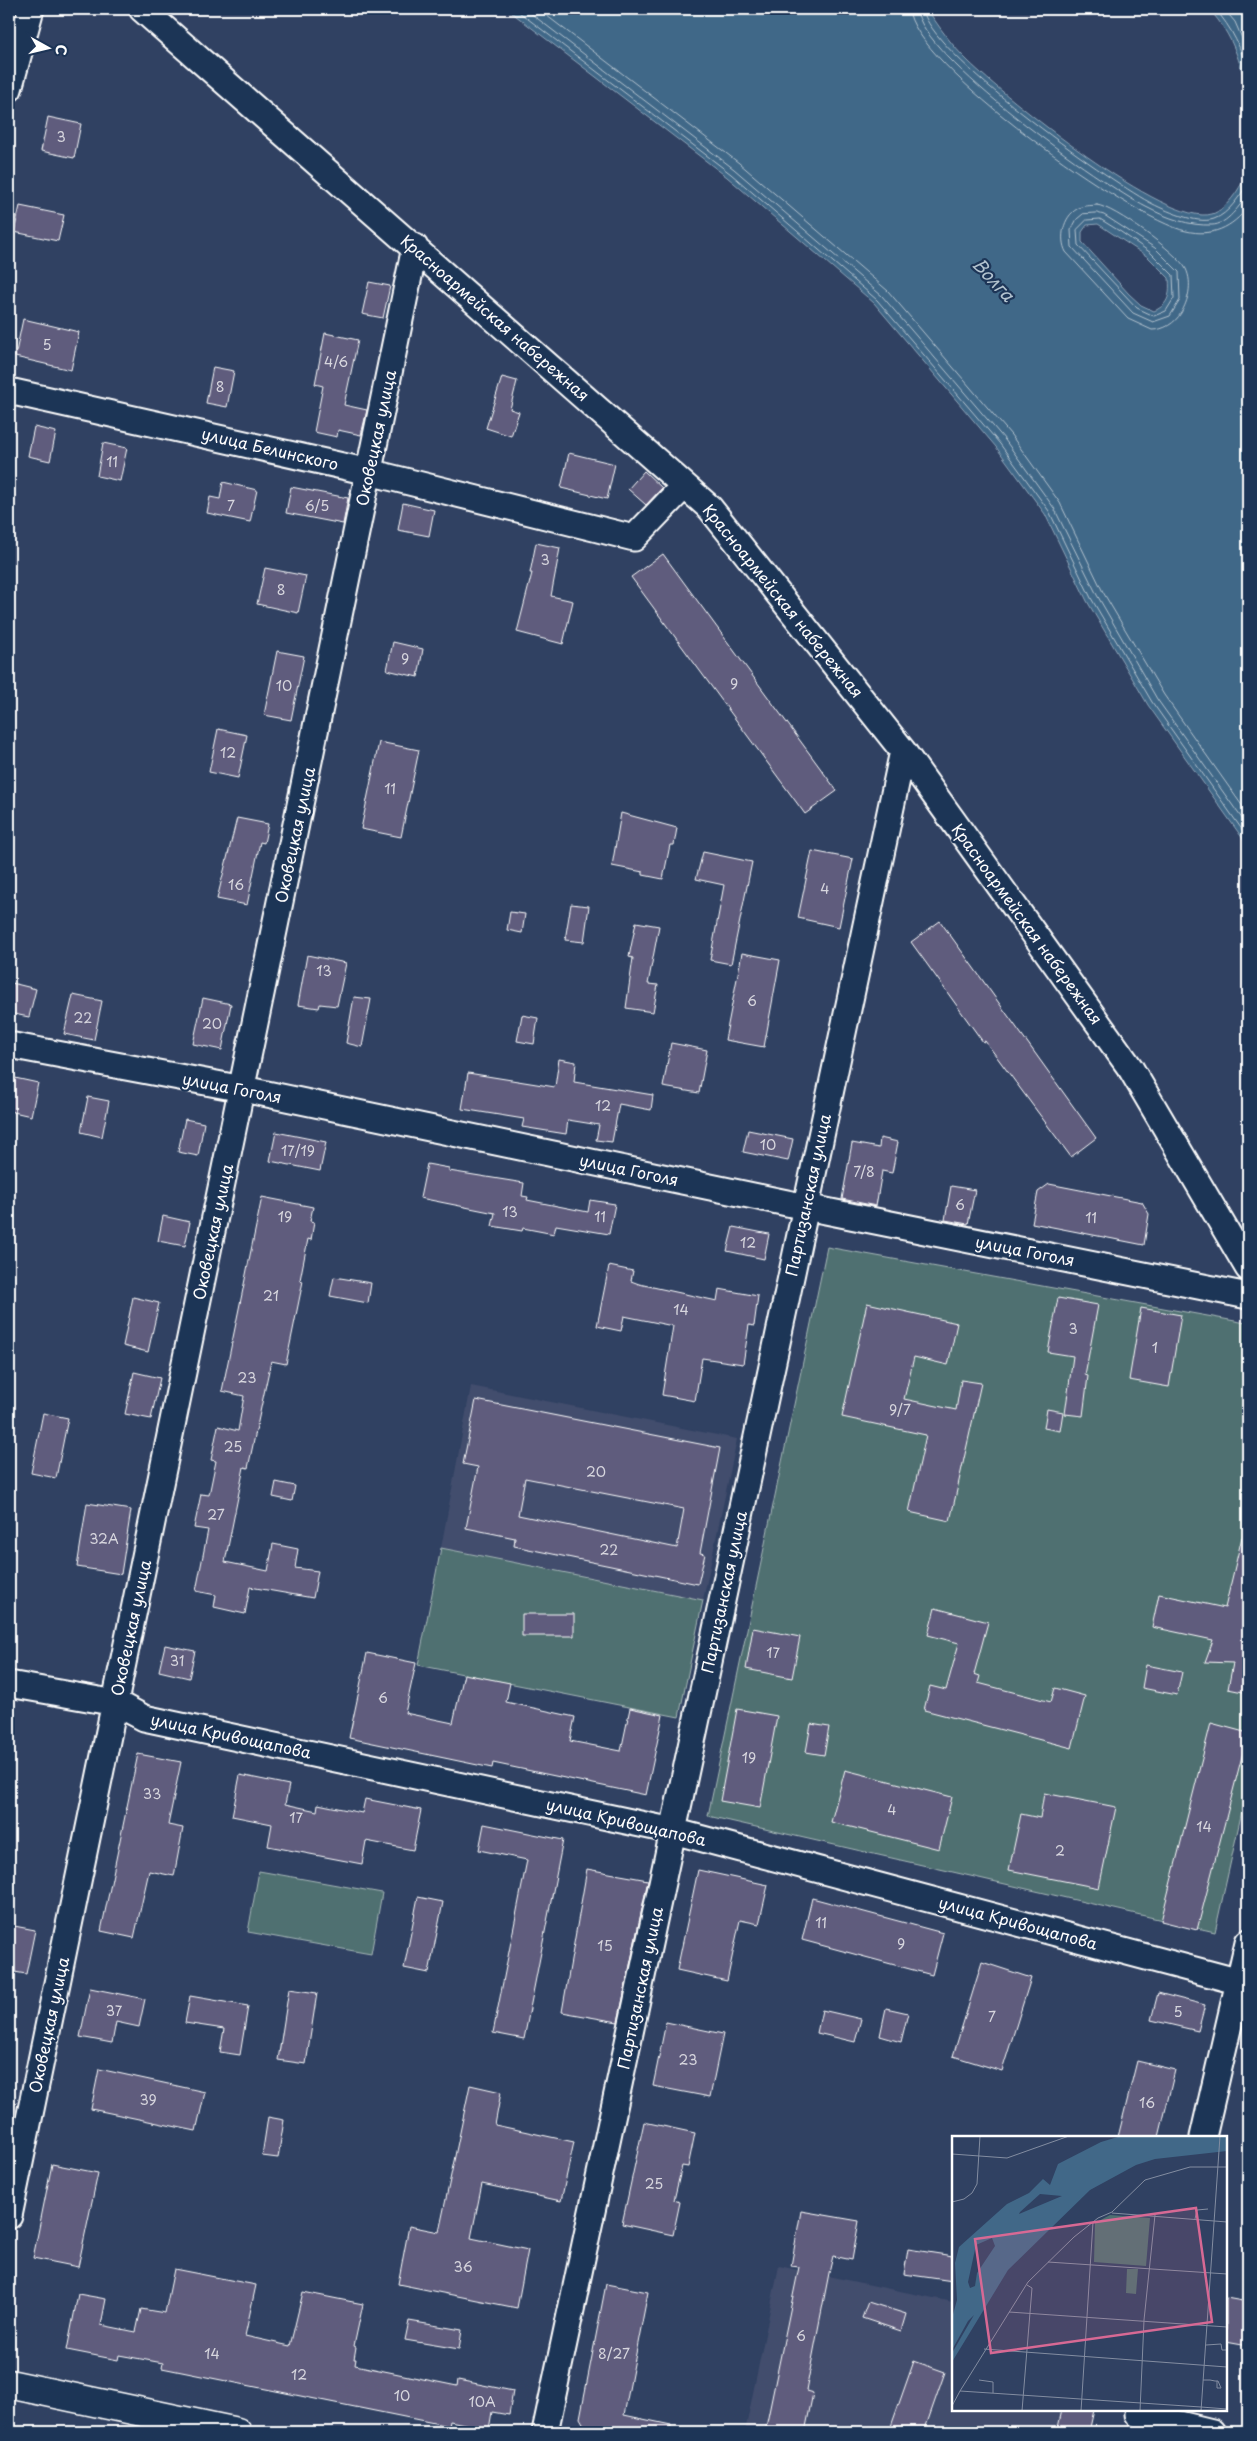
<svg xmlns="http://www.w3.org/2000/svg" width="1257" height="2441" font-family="'Playpen Sans',sans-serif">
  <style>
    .built { fill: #424d6d }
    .green { fill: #4f7071; stroke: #a7b8b8 }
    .water { fill: #416888; stroke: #8da4b8; fill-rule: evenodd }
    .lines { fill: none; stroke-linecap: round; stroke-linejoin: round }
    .shore { stroke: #b3c3cf; stroke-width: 1 }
    .building { fill: #5e5c7d; stroke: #fff; fill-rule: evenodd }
    .minor-casing { stroke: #fff; stroke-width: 29 }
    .major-casing { stroke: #fff; stroke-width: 31 }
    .minor { stroke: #1d3557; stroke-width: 25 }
    .major { stroke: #1d3557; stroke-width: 28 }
    .labels { text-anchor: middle; stroke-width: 4.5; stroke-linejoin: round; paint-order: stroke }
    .number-label { font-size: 14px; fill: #d7d6de }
    .street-label { font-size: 16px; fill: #fff; stroke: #1d3557 }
    .water-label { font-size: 18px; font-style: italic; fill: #b3c3cf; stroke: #1d3557 }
    .inset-road { fill: none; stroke: #838da1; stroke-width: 1 }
    .view { fill: #d76994; fill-opacity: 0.15; stroke: #d76994; stroke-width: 2.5 }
    .inset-edge { fill: none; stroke: #fff; stroke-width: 2.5 }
  </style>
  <rect width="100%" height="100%" fill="#304162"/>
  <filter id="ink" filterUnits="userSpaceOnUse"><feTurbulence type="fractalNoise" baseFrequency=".02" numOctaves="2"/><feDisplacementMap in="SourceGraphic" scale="10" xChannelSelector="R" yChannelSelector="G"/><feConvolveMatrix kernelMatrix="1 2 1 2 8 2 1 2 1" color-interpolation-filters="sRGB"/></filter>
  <g filter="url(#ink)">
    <path class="built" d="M471 1386 737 1439 703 1600 441 1548Z
      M779 2266 953 2302V2410H1094L1089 2432H745Z"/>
    <path class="green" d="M827 1247 1246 1323 1248 1328V1784L1215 1932 708 1816Z
      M441 1548 703 1600 679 1717 418 1665Z
      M259 1871 382 1893 371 1954 248 1932Z"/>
    <path class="water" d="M507 9H927C940 28 952 46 969 62 1004 96 1166 228 1212 214 1227 210 1245 182 1248 168V846L1148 705 1087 601 1045 514 996 447 874 303 727 177ZM1098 224 1148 257 1169 278C1170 293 1170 304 1154 311L1141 305 1129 294 1082 242V232L1087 225Z
      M1209 9H1248V95C1239 59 1234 37 1209 9Z"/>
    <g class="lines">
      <path class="shore" d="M515 9 731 174 877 300 1000 444 1049 511 1091 598 1152 702 1248 838
        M525 9 734 169 882 296 1005 440 1054 508 1097 595 1157 699 1248 827
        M538 9 739 163 888 291 1011 435 1060 503 1103 592 1164 695 1248 814
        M909 9C911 63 1132 220 1186 231 1212 237 1232 228 1248 207
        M917 9C919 56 1103 185 1146 207 1167 218 1189 226 1212 225 1227 225 1240 205 1248 194
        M923 9C928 53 1107 179 1149 202 1164 210 1197 225 1214 219 1229 214 1239 196 1248 184
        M1215 9C1232 28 1242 49 1248 74
        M1224 9 1235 22 1248 52
        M1097 205C1114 207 1178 253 1186 269 1193 284 1188 301 1181 313 1175 323 1164 330 1152 330L1128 319 1066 252C1059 239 1063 217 1077 209 1083 205 1090 206 1097 205Z
        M1097 213 1104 215 1155 248 1179 272 1180 300 1170 316 1153 322 1133 313 1072 247 1071 230 1077 219 1083 214Z
        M1087 220 1100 219 1121 232 1151 253 1173 275 1174 298 1166 311 1154 316 1137 308 1078 245 1077 230Z"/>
    </g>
    <path class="building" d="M48 117 81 124 74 158 41 151Z
      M20 206 64 215 58 241 14 232Z
      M369 282 390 286 383 318 362 314Z
      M23 319 79 332 71 370 15 357Z
      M325 333 358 340 344 405 367 410 361 435 338 430 337 437 314 432 323 386 315 384Z
      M213 367 234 371 227 407 206 403Z
      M502 377 517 381 510 409 519 412 511 436 486 428Z
      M34 427 56 432 50 461 28 456Z
      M103 443 127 448 120 481 97 476Z
      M569 453 615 464 607 499 561 488Z
      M644 471 662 488 646 505 628 489Z
      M223 482 257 490 250 522 207 513 210 497 220 499Z
      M291 487 348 498 343 524 286 513Z
      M403 503 434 510 429 536 398 530Z
      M536 543 560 548 551 596 573 601 563 644 517 632 532 573H530Z
      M663 554 837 791 805 814 631 577Z
      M265 568 306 576 298 613 257 604Z
      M393 642 423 649 418 677 387 670Z
      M277 651 304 656 291 720 264 715Z
      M218 729 247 735 238 778 209 772Z
      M379 742 419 750 401 837 361 829Z
      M621 813 677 828 674 845H670L663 879 643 875V872L612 866Z
      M237 818 268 824 264 843 260 842 247 905 217 899Z
      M812 851 853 859 839 927 798 918Z
      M703 852 752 862 731 964 710 960 724 885 696 879Z
      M571 904 589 906 584 942 565 940Z
      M510 912 525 914 522 933 507 930Z
      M940 921 1096 1138 1071 1157 985 1041 983 1042 911 942Z
      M636 922 659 926 648 984 658 985 653 1012 626 1008 633 958 629 957Z
      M742 953 780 960 764 1047 725 1040Z
      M307 955 346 963 337 1006 320 1004 319 1008 298 1005Z
      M12 983 36 989 29 1017 9 1013Z
      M73 995 102 1001 94 1040 64 1034Z
      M354 997 371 999 362 1047 346 1043Z
      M203 998 231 1004 222 1050 193 1044Z
      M522 1015 538 1018 534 1044 517 1041Z
      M671 1043 707 1050 699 1093 663 1087Z
      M559 1059 576 1062 574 1082 653 1095 651 1110 619 1104 612 1142 596 1140 599 1125 568 1120 566 1134 522 1127 524 1119 462 1109 468 1073 555 1087Z
      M15 1078 38 1083 31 1116 9 1111Z
      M88 1097 109 1101 102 1137 81 1132Z
      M185 1119 204 1123 198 1156 178 1152Z
      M748 1130 793 1139 788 1161 743 1152Z
      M276 1132 326 1142 320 1171 270 1161Z
      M880 1138 898 1142 892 1173 882 1171 876 1206 842 1199 852 1143 879 1148Z
      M427 1164 449 1168V1171L524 1183 522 1196 528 1197 527 1200 588 1212 590 1200 615 1204 609 1234 556 1225 554 1234 523 1228 522 1231 492 1226 495 1213 420 1198Z
      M1049 1184 1142 1202 1149 1214 1144 1245 1032 1223 1038 1192Z
      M951 1186 975 1190 968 1224 945 1220Z
      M262 1197 313 1207 310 1221 314 1222 311 1240 308 1239 300 1280 303 1281 286 1364 271 1361 248 1468 244 1467 225 1562 268 1571 273 1544 298 1549 295 1568 318 1571 313 1598 250 1587 245 1614 214 1607 216 1595 196 1591 208 1530 194 1528 201 1494 209 1495 216 1461 211 1460 218 1426 238 1431 244 1396 222 1391Z
      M163 1216 190 1222 185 1246 158 1241Z
      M733 1227 769 1234 764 1259 727 1251Z
      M609 1266 633 1271 631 1281 639 1284 717 1301 719 1289 758 1296 754 1326 749 1325 743 1364 702 1358 695 1401 662 1395 673 1326 624 1316 621 1331 597 1326Z
      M334 1277 371 1283 368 1303 330 1296Z
      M133 1297 159 1303 148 1352 123 1346Z
      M1058 1298 1098 1305 1085 1375 1088 1376 1083 1416 1065 1414 1073 1356 1048 1352Z
      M867 1303 957 1323 948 1365 914 1357 904 1399 956 1410 961 1380 981 1383 950 1521 909 1512 926 1435 842 1417Z
      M1141 1308 1181 1315 1169 1387 1129 1380Z
      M134 1372 160 1378 151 1419 125 1414Z
      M476 1400 720 1448 700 1553 705 1554 698 1584 514 1546 515 1538 466 1528 478 1467 463 1464ZM525 1478 684 1509 677 1548 518 1515Z
      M1047 1409 1063 1412 1060 1431 1044 1428Z
      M43 1413 68 1418 56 1478 31 1473Z
      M276 1482 295 1486 292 1501 273 1497Z
      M87 1503 131 1510 121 1574 77 1567Z
      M1242 1537 1248 1538V1693L1228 1689 1233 1663 1205 1662 1213 1640 1152 1627 1159 1594 1225 1608Z
      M935 1608 988 1622 974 1674 980 1676 978 1683 1051 1702 1055 1688 1085 1696 1072 1748 924 1710 930 1686 946 1690 959 1643 928 1635Z
      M522 1614H574V1636H522Z
      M753 1628 800 1637 792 1678 746 1669Z
      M165 1645 195 1651 189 1678 159 1671Z
      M367 1653 416 1663 405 1713 453 1723 464 1674 510 1683 506 1702 575 1717 570 1741 621 1751 630 1708 663 1715 646 1795 493 1763 492 1768 349 1738Z
      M1146 1665 1182 1672 1177 1695 1142 1688Z
      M737 1709 777 1716 760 1808 720 1801Z
      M1211 1723 1248 1733 1197 1930 1161 1921Z
      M811 1724 829 1727 824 1755 806 1752Z
      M138 1754 181 1762 168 1825 183 1828 174 1876 149 1871 134 1938 101 1931Z
      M845 1770 952 1797 939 1849 831 1822Z
      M240 1775 289 1785 285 1804 317 1811 318 1804 362 1813 365 1799 421 1810 413 1850 366 1841 362 1864 268 1846 272 1824 232 1816Z
      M1044 1793 1116 1807 1099 1888 1009 1870 1021 1814 1040 1818Z
      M484 1824 563 1840 524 2039 493 2033 527 1860 479 1850Z
      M587 1869 648 1880 618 2022 562 2012Z
      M698 1870 768 1885 759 1924 740 1920 727 1981 677 1970Z
      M418 1897 443 1902 429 1973 404 1968Z
      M812 1898 943 1933 932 1975 802 1940Z
      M9 1925 35 1930 26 1974 9 1971Z
      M982 1962 1031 1978 1002 2071 953 2056Z
      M90 1988 145 1999 139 2027 116 2022 112 2043 80 2037Z
      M289 1989 317 1993 306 2064 278 2060Z
      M1158 1993 1205 2005 1198 2031 1151 2020Z
      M190 1996 248 2006 240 2055 220 2052 224 2029 185 2023Z
      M886 2008 908 2013 901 2042 880 2036Z
      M822 2010 861 2019 855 2042 817 2033Z
      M666 2022 723 2034 710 2097 653 2086Z
      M1137 2061 1175 2070 1159 2137H1118Z
      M99 2069 205 2092 196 2131 91 2109Z
      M470 2085 501 2092 495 2125 574 2142 561 2201 482 2184 471 2238 528 2250 517 2308 398 2284 409 2226 439 2232Z
      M268 2117 284 2120 278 2158 262 2156Z
      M644 2122 695 2133 688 2167 682 2166 674 2200 680 2202 673 2235 622 2224Z
      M52 2164 98 2173 78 2267 33 2258Z
      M801 2211 859 2221 852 2260 833 2256 829 2273 806 2391 813 2393 805 2432H765L799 2267 791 2266Z
      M908 2249 953 2256V2281L904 2274Z
      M174 2269 256 2285 245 2336 290 2346 303 2292 363 2304 354 2346 356 2347 354 2359H356L355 2365 457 2386 458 2380 513 2391 509 2415 492 2412 489 2429 450 2421 449 2426 162 2368 163 2363 119 2355 118 2360 67 2350 78 2294 106 2299 101 2325 136 2332 141 2309 165 2313Z
      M606 2284 648 2292 624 2415 671 2425 670 2432H588L580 2418Z
      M1226 2298 1248 2302V2346L1226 2342Z
      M868 2302 906 2314 901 2331 862 2318Z
      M409 2321 462 2330 459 2349 405 2340Z
      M914 2361 945 2372 924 2432H889Z
      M1062 2410H1094L1089 2432H1057Z"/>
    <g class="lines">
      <defs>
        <path id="minor" d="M142 9 710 508 903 751 1131 1069 1248 1268
          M9 89 31 9
          M9 391 369 472 634 538 684 486
          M9 1045 243 1089 806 1207 1248 1296
          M9 1684 116 1703 144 1718 673 1831 1240 1982
          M1203 2137 1248 1942
          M9 2216 415 247
          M1138 2414 1212 2432
          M545 2432 903 751"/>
        <path id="major" d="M9 2384 237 2432"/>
      </defs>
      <use href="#minor" class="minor-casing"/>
      <use href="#major" class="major-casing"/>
      <use href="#minor" class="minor"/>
      <use href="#major" class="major"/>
    </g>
  </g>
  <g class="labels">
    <g class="number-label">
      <text x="61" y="142">3</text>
      <text x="47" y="350">5</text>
      <text x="336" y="367">4/6</text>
      <text x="220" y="392">8</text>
      <text x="112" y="467">11</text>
      <text x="231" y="511">7</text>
      <text x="317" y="511">6/5</text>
      <text x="545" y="565">3</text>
      <text x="281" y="595">8</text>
      <text x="405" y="664">9</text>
      <text x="734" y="689">9</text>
      <text x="284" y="691">10</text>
      <text x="228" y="758">12</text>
      <text x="390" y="794">11</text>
      <text x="236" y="890">16</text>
      <text x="825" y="894">4</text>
      <text x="324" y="976">13</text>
      <text x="752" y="1006">6</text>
      <text x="83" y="1023">22</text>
      <text x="212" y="1029">20</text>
      <text x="603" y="1111">12</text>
      <text x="768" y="1150">10</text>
      <text x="298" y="1156">17/19</text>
      <text x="864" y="1177">7/8</text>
      <text x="960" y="1210">6</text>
      <text x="510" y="1217">13</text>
      <text x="285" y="1222">19</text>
      <text x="600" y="1222">11</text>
      <text x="1091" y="1223">11</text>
      <text x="748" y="1248">12</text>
      <text x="271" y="1301">21</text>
      <text x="681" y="1315">14</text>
      <text x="1073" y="1334">3</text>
      <text x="1155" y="1353">1</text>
      <text x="247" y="1383">23</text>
      <text x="900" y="1415">9/7</text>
      <text x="233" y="1452">25</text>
      <text x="596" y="1477">20</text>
      <text x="216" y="1520">27</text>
      <text x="104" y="1544">32А</text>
      <text x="609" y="1555">22</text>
      <text x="773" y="1658">17</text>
      <text x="177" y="1666">31</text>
      <text x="383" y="1703">6</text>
      <text x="749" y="1763">19</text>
      <text x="152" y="1799">33</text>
      <text x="892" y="1815">4</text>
      <text x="296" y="1823">17</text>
      <text x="1204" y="1832">14</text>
      <text x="1060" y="1856">2</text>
      <text x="821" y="1928">11</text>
      <text x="901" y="1949">9</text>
      <text x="605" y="1951">15</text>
      <text x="114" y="2016">37</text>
      <text x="1178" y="2017">5</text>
      <text x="992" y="2022">7</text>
      <text x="688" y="2065">23</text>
      <text x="148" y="2105">39</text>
      <text x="1147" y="2108">16</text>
      <text x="654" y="2189">25</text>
      <text x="463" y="2272">36</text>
      <text x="801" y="2341">6</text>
      <text x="212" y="2359">14</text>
      <text x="614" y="2359">8/27</text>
      <text x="299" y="2380">12</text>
      <text x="402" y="2401">10</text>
      <text x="482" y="2407">10А</text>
    </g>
    <g class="street-label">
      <text transform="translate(495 318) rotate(41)" y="6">Красноармейская набережная</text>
      <text transform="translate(376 438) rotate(-78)" y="6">Оковецкая улица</text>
      <text transform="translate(270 449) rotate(13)" y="6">улица Белинского</text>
      <text transform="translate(783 601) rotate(51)" y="6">Красноармейская набережная</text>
      <text transform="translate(295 835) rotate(-78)" y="6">Оковецкая улица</text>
      <text transform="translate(1027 924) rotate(54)" y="6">Красноармейская набережная</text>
      <text transform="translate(232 1088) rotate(11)" y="6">улица Гоголя</text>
      <text transform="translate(629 1170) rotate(12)" y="6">улица Гоголя</text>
      <text transform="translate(808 1195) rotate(-78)" y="6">Партизанская улица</text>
      <text transform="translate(213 1232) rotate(-78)" y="6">Оковецкая улица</text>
      <text transform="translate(1025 1251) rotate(11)" y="6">улица Гоголя</text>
      <text transform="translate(724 1592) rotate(-78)" y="6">Партизанская улица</text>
      <text transform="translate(131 1628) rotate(-78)" y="6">Оковецкая улица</text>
      <text transform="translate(231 1736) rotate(12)" y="6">улица Кривощапова</text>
      <text transform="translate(626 1822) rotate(13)" y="6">улица Кривощапова</text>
      <text transform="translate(1018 1923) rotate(15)" y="6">улица Кривощапова</text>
      <text transform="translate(640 1988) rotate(-78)" y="6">Партизанская улица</text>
      <text transform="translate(49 2025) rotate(-78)" y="6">Оковецкая улица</text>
    </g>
    <g class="water-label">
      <text transform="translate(993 280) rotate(47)" y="6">Волга</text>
    </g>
  </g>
  <g transform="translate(952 2136)">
    <rect width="275" height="275" fill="#304162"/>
    <path d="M158 79 198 82 194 130 142 126 143 87ZM175 133H186L184 158 174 157Z" fill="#4f7071"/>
    <path d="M169 0H275V15L203 23 184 29 138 54 56 134 0 226V217L22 179 16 185 0 214V182L5 164 3 127 7 111 55 68 77 57 91 43 98 49 106 28 149 6ZM88 58 110 60 67 78 68 76ZM40 102 43 110 25 137 23 150 18 152 16 146 24 109Z" fill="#416888" fill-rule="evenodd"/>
    <path class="inset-road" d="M0 18 55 22 117 0M0 66 12 63 20 57 25 48 28 0M160 77 275 86M243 83 245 74 256 73M96 126 275 138M57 176 275 191M254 209 269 208 270 214H275M32 213 275 231M27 244 41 246V257M251 244H258L263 245H266L269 252H265V245M8 255 76 146 122 101 146 82 160 76 193 44 238 31H275M0 270 8 255 249 271M249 271 275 273M70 275 80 152 75 149M129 275 141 86M188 275 192 184 203 79M249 275 268 0"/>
    <path class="view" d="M244 72 260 186 39 217 23 103Z"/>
    <rect width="275" height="275" class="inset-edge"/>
  </g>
  <rect width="1257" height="2441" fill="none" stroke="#1d3557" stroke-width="30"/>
  <rect x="15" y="15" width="1227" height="2411" fill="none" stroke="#fff" stroke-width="2" filter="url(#ink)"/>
  <g transform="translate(48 48) rotate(98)" stroke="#1d3557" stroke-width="4" paint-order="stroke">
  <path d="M0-4L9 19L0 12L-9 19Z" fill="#ffffff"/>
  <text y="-8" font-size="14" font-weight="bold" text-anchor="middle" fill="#ffffff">С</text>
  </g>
</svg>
